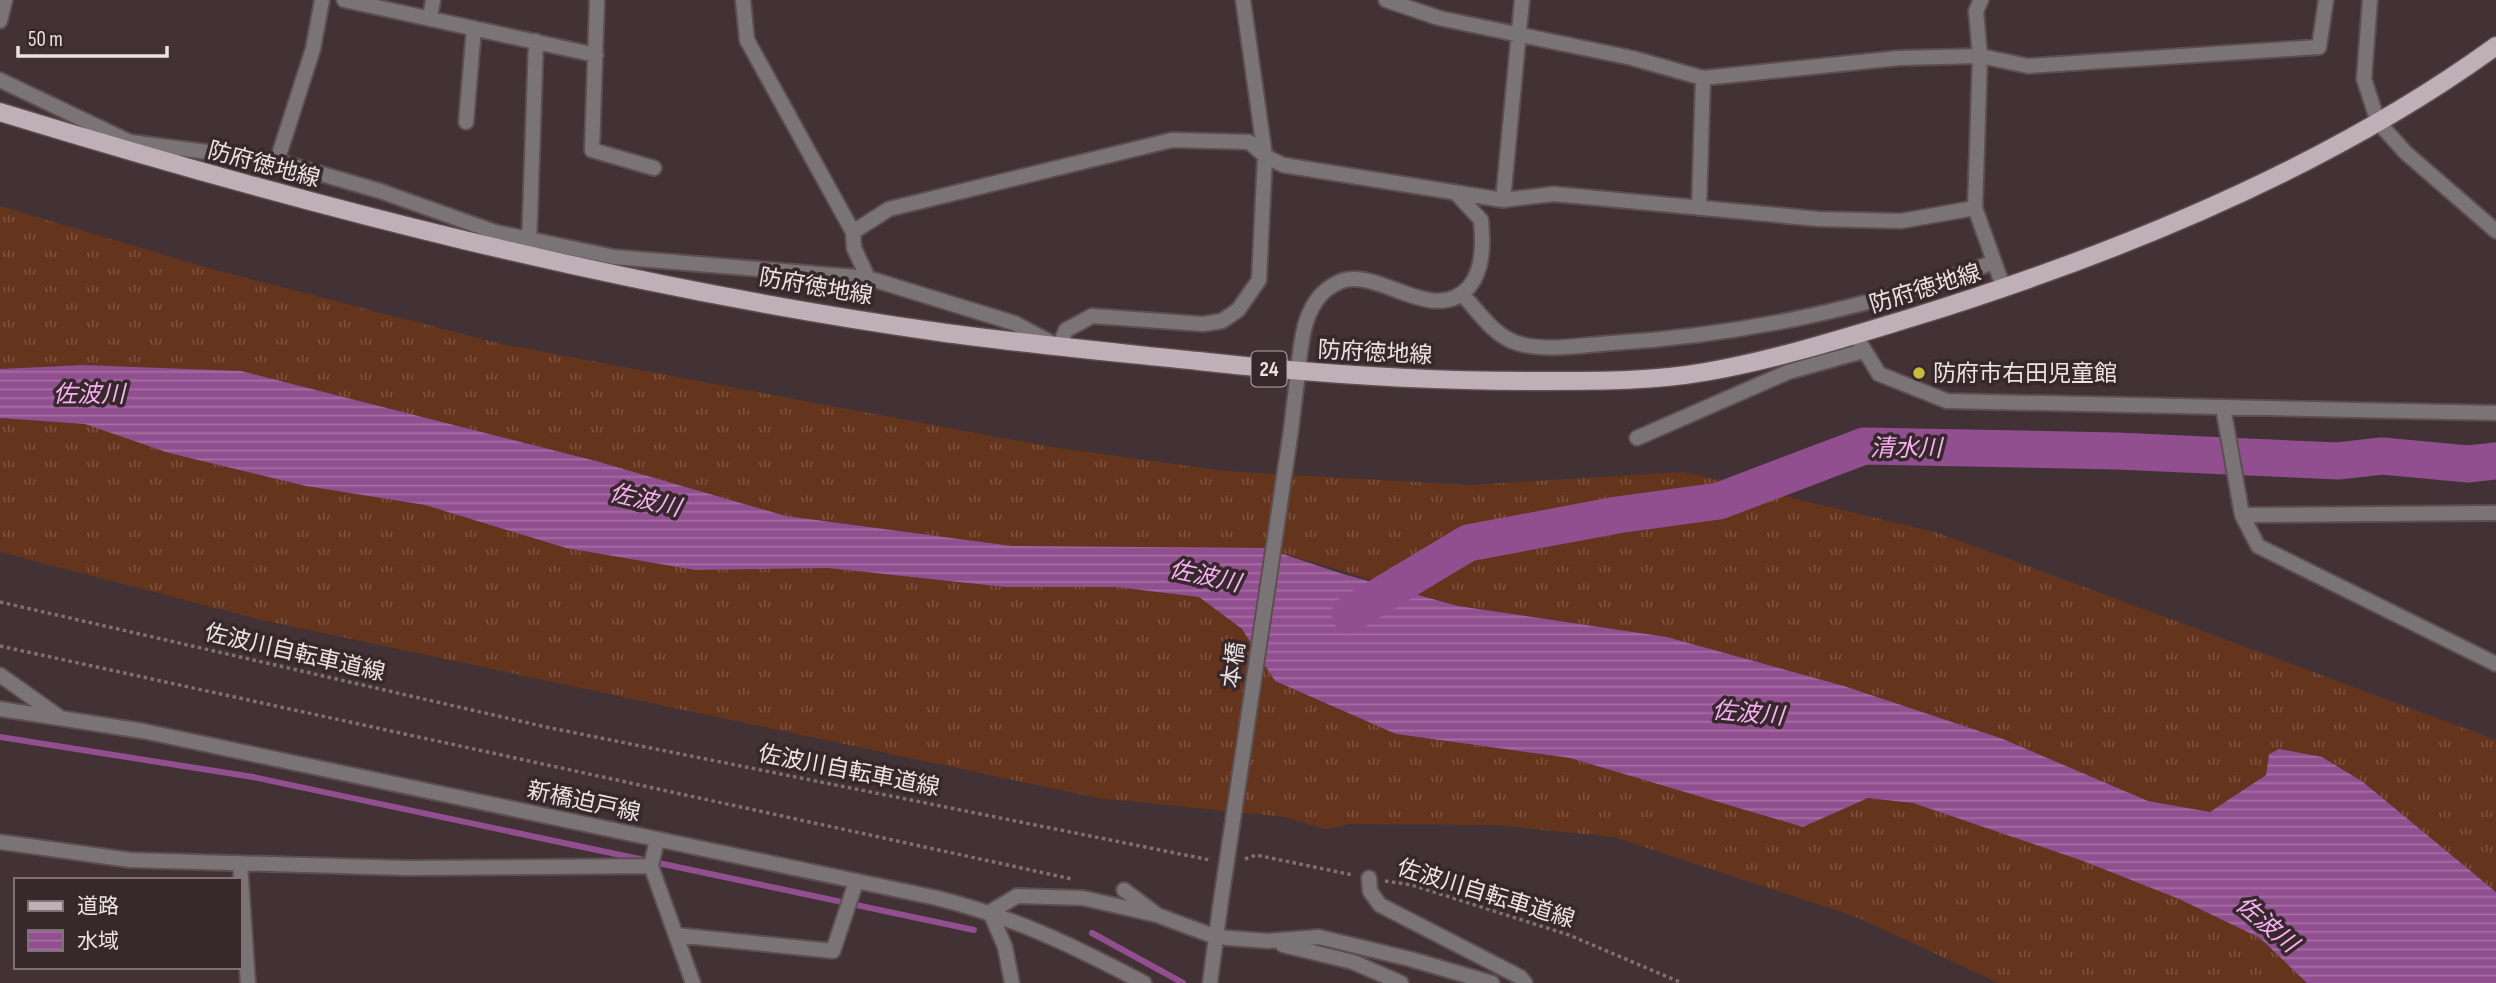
<svg xmlns="http://www.w3.org/2000/svg" width="2496" height="983" font-family="'Sofia Sans Condensed','Noto Sans JP',sans-serif">
  <style>
    .grass { fill: url(#grass-tufts) }
    .water { fill: url(#water-rules) }
    .lines { fill: none; stroke-linecap: round; stroke-linejoin: round }
    .stream { stroke: #914f8f; stroke-width: 6 }
    .river { stroke: #914f8f; stroke-width: 37 }
    .minor-casing { stroke: #5d4e51; stroke-width: 18 }
    .tertiary-casing { stroke: #5d4e51; stroke-width: 18 }
    .primary-casing { stroke: #5d4e51; stroke-width: 21 }
    .path { stroke: #7f7173; stroke-width: 3.5; stroke-dasharray: 3.5 3.5; stroke-linecap: butt }
    .minor { stroke: #7b7477; stroke-width: 14 }
    .tertiary { stroke: #7b7477; stroke-width: 14 }
    .primary { stroke: #bfb0b7; stroke-width: 18 }
    .tertiary-bridge-casing { stroke: #5d4e51; stroke-width: 18; stroke-linecap: butt }
    .tertiary-bridge { stroke: #7b7477; stroke-width: 14 }
    .poi-dot { fill: #c7bb3c; stroke: #37282b; stroke-width: 2.5 }
    .labels { text-anchor: middle; stroke-width: 7; stroke-linejoin: round; paint-order: stroke }
    .shield { fill: #37282b; stroke: #b6aaac; stroke-width: 2 }
    .shield-label { font-size: 21px; font-weight: bold; fill: #ece2e3 }
    .street-label { font-size: 23px; fill: #ece2e3; stroke: #37282b }
    .poi-label { font-size: 23px; fill: #ece2e3; stroke: #37282b; text-anchor: start }
    .water-label { font-size: 24px; font-style: italic; fill: #f8aff4; stroke: #37282b }
  </style>
  <defs>
    <pattern id="grass-tufts" width="24" height="20" patternUnits="userSpaceOnUse" patternTransform="scale(1.75)"><rect width="24" height="20" fill="#65341c"/><path d="M3 7l-1-3M5 7V3M7 7l1-3M15 17l-1-3M17 17v-4M19 17l1-3" fill="none" stroke="#7b513d"/></pattern>
    <pattern id="water-rules" width="6" height="5" patternUnits="userSpaceOnUse" patternTransform="scale(1.75)"><rect width="6" height="5" fill="#914f8f"/><path d="M0 2.5h6" fill="none" stroke="#a670a4"/></pattern>
  </defs>
  <rect width="100%" height="100%" fill="#423235"/>
  <path class="grass" d="M0 206 208 268 501 344 1045 446 1224 471 1468 485 1684 472 1938 533 2496 740V892L2363 782 2322 757 2278 749 2269 754 2266 774 2210 813 2148 801 2003 739 1844 686 1667 637 1458 606 1265 548 1012 546 786 516 596 461 241 371 83 365 0 369Z
    M0 418 85 423 169 453 306 486 425 505 566 548 695 570 828 568 1005 587H1116L1199 597 1242 629 1275 681 1396 734 1570 758 1803 827 1868 798 1913 803 2083 861 2179 899 2260 938 2307 983H1999L1854 916 1614 837 1497 825 1350 824 1325 829 1286 817 1098 798 262 620 0 552Z"/>
  <path class="water" d="M83 365 241 371 596 461 786 516 1012 546 1265 548 1343 574 1458 606 1667 637 1844 686 2003 739 2148 801 2210 812 2266 775 2269 754 2279 749 2322 757 2363 782 2496 892V983H2307L2260 938 2179 899 2083 861 1913 803 1868 798 1803 827 1570 758 1396 734 1275 681 1242 629 1199 597 1116 587H1005L828 568 695 570 566 548 425 505 306 486 169 453 85 424 0 418V369Z"/>
  <g class="lines">
    <path class="stream" d="M0 737 253 777 974 930
      M1092 933 1183 983"/>
    <path class="river" d="M1350 614 1468 543 1617 515 1719 501 1864 446 2117 451 2338 461 2382 456 2468 464 2496 461"/>
    <defs>
      <path id="minor" d="M344 0 596 55
        M597 0 592 150 654 168
        M743 0 747 40 853 232 854 248 868 278
        M1386 0 1439 18 1632 58 1703 78 1899 58 1980 56 2028 66 2319 47 2326 0
        M430 18 433 0
        M0 21 5 0
        M0 80 130 142 277 161 380 191 495 232 614 257 868 278 1014 323 1059 347 1066 330 1092 316 1203 324 1222 321 1238 310 1259 280 1265 156 1243 0
        M466 122 474 28
        M2378 122 2406 153 2496 231
        M277 161 313 49 322 0
        M1503 200 1522 0
        M1699 208 1703 78
        M853 232 889 209 1172 140 1249 142 1265 156 1283 165 1503 200 1554 194 1819 219 1901 221 1975 208
        M529 246 536 41
        M1462 294C1478 311 1494 336 1517 343 1545 352 1582 345 1612 343 1743 335 1870 308 1994 262
        M1855 335 1879 374 1947 401 2496 413
        M1298 372C1301 340 1304 299 1337 283 1376 263 1432 328 1469 287 1484 269 1483 242 1481 220L1455 192
        M2223 407 2242 515 2258 546 2496 664
        M1637 438 1788 372 1863 351
        M2242 515 2496 513
        M0 675 58 716
        M657 840 651 866 693 983
        M0 842 130 860 407 868 651 866
        M240 864 248 983
        M1369 878 1370 891 1380 905 1520 977 1525 983
        M1124 890 1156 914
        M676 935 833 951 856 882
        M1283 945 1353 962 1401 983
        M1012 983 1005 947 990 912 1017 896 1083 898 1157 915 1216 937 1268 941 1319 937 1410 959 1492 983"/>
      <path id="tertiary" d="M1981 0 1976 11 1980 56 1975 208 2004 289
        M2370 0 2364 79 2378 122
        M1291 430 1298 372
        M0 709 143 731 937 898C1016 918 1072 945 1144 983
        M1210 983 1220 907"/>
      <path id="primary" d="M0 112C307 206 620 287 939 332 1025 344 1112 352 1198 361 1315 374 1432 382 1549 381 1601 381 1654 381 1705 372 1774 360 1841 339 1907 319 2109 257 2324 171 2496 46"/>
    </defs>
    <use href="#minor" class="minor-casing"/>
    <use href="#tertiary" class="tertiary-casing"/>
    <use href="#primary" class="primary-casing"/>
    <path class="path" d="M0 602 546 727 1210 860
      M0 646 1072 879
      M1245 859 1256 855 1353 875
      M1385 881 1412 885 1569 935 1682 983"/>
    <use href="#minor" class="minor"/>
    <use href="#tertiary" class="tertiary"/>
    <use href="#primary" class="primary"/>
    <defs>
      <path id="tertiary-bridge" d="M1220 907 1291 430"/>
    </defs>
    <use href="#tertiary-bridge" class="tertiary-bridge-casing"/>
    <use href="#tertiary-bridge" class="tertiary-bridge"/>
  </g>
  <circle class="poi-dot" cx="1919" cy="373" r="7"/>
  <g class="labels">
    <rect class="shield" x="1251.5" y="351.5" width="35" height="35" rx="5"/>
    <g class="shield-label">
      <text x="1269" y="376">24</text>
    </g>
    <g class="street-label">
      <text transform="translate(264 164) rotate(15)" y="8">防府徳地線</text>
      <text transform="translate(816 286) rotate(10)" y="8">防府徳地線</text>
      <text transform="translate(1925 288) rotate(-17)" y="8">防府徳地線</text>
      <text transform="translate(1375 352) rotate(3)" y="8">防府徳地線</text>
      <text transform="translate(295 652) rotate(13)" y="8">佐波川自転車道線</text>
      <text transform="translate(1233 665) rotate(-82)" y="8">本橋</text>
      <text transform="translate(849 770) rotate(11)" y="8">佐波川自転車道線</text>
      <text transform="translate(584 801) rotate(12)" y="8">新橋迫戸線</text>
      <text transform="translate(1486 893) rotate(17)" y="8">佐波川自転車道線</text>
    </g>
    <g class="poi-label">
      <text x="1933" y="381">防府市右田児童館</text>
    </g>
    <g class="water-label">
      <text x="89" y="402">佐波川</text>
      <text x="1906" y="456">清水川</text>
      <text transform="translate(645 500) rotate(13)" y="8">佐波川</text>
      <text transform="translate(1205 576) rotate(12)" y="8">佐波川</text>
      <text transform="translate(1748 713) rotate(5)" y="8">佐波川</text>
      <text transform="translate(2267 924) rotate(40)" y="8">佐波川</text>
    </g>
  </g>
  <rect x="14" y="878" width="228" height="91" fill="#37282b" stroke="#7f7275" stroke-width="2"/>
  <rect x="28" y="901" width="35" height="10" fill="#bfb0b7" stroke="#7f7275" stroke-width="2"/>
  <text x="77" y="913" font-size="21" fill="#ece2e3">道路</text>
  <rect x="28" y="930" width="35" height="21" fill="url(#water-rules)" stroke="#7f7275" stroke-width="2"/>
  <text x="77" y="948" font-size="21" fill="#ece2e3">水域</text>
  <path d="M18 46v10h149v-10" fill="none" stroke="#ece2e3" stroke-width="3.5"/>
  <text x="28" y="46" font-size="21" fill="#ece2e3" stroke="#37282b" stroke-width="5" paint-order="stroke">50 m</text>
</svg>
